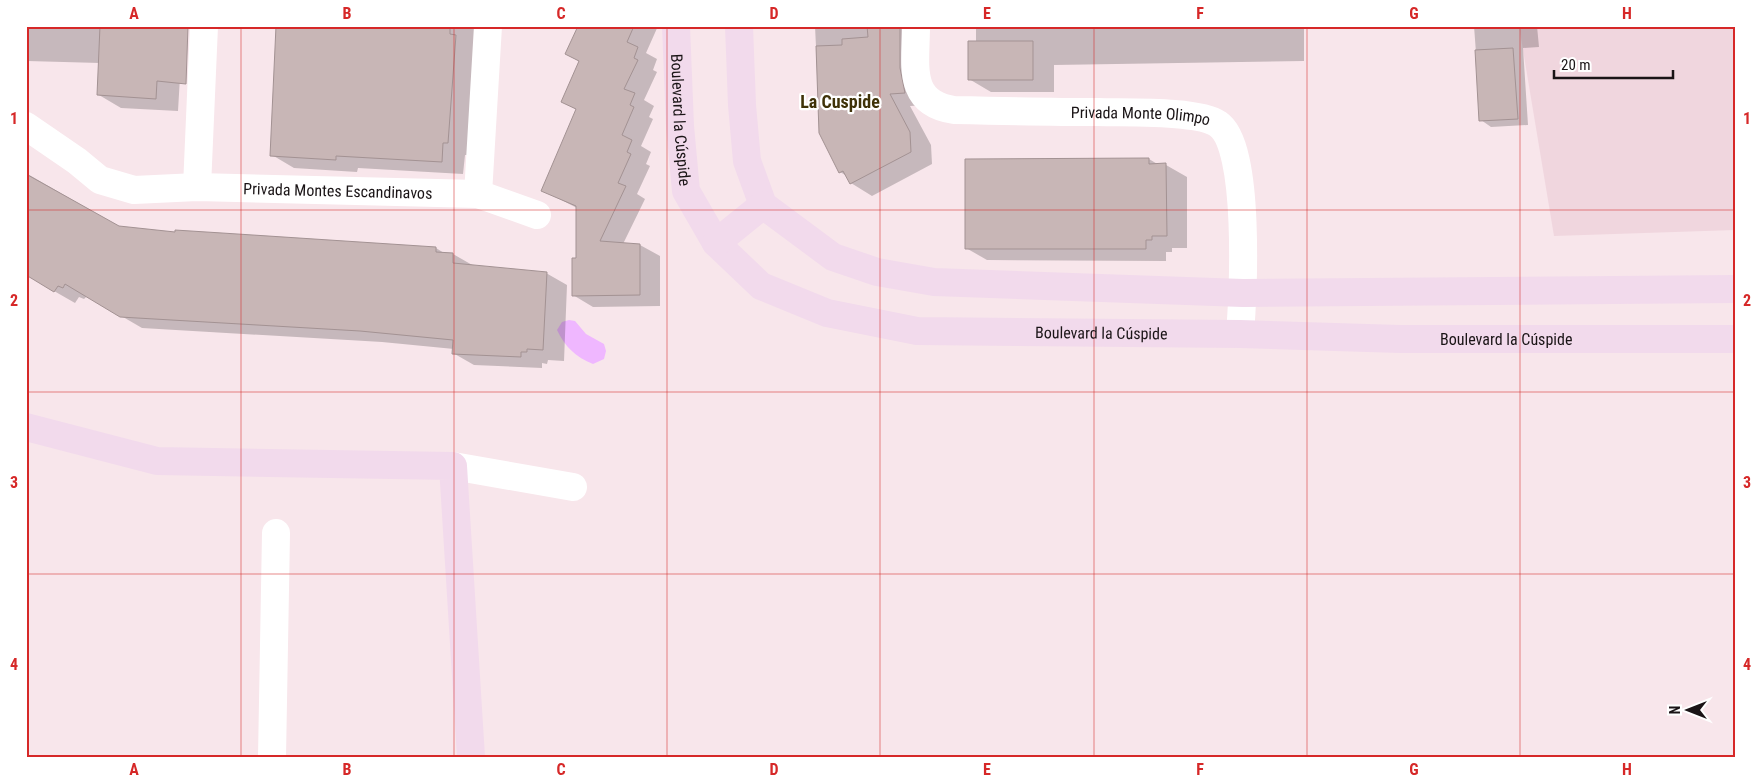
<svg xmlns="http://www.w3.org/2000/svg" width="1761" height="783" font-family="'Roboto Condensed',sans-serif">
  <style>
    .built { fill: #f0d6de }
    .water { fill: #efb7ff }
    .shadow { fill: #0003 }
    .building { fill: #c8b6b6; stroke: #a39293 }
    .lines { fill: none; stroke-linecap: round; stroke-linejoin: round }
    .street { stroke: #fff; stroke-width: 28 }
    .secondary { stroke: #f2daec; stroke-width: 28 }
    .grid { fill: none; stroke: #d62828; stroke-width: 1; stroke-opacity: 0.55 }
    .labels { text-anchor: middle; stroke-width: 4.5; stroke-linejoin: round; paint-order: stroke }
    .street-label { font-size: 16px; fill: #1a1416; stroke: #fff }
    .neighbourhood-label { font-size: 18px; font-weight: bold; fill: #3f3208; stroke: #fff }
    .neatline { fill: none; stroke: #d62828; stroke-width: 2 }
    .grid-label { font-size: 16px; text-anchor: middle; font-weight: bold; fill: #d62828 }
  </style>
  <rect width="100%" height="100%" fill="#f8e6eb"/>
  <path class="built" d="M1519 26H1735V230L1554 236Z"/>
  <path class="water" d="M569 320 575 321 586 334 604 344 606 351 604 359 593 364C576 357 565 347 557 330L562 322Z"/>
  <path class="shadow" d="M26 26H183L178 111 121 108 99 95 100 63 27 61Z
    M278 26H478L470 155H465L463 174 358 168 357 172 294 168 272 155Z
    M580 26H658L646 53 657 59 653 70 657 72 644 100 654 106 649 117 653 119 641 146 651 152 646 164 650 166 637 194 645 199 623 244 640 245 660 256V306L593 307 573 295 577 259V208L542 190 577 110 563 102 580 62 566 54Z
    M815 26H923L926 105 910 106 931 145 932 164 872 196 851 183 847 176 840 172 820 132Z
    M976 26H1304V61L1054 65V92H991L969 79 976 42Z
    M1474 26H1537L1539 47 1523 48 1528 125 1491 127 1481 120Z
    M1149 159 1159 165H1166L1187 177V248H1172V252H1166V261L987 260 966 248Z
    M26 173 119 227 176 234 436 248 444 253 453 254 474 266 546 273 567 285 564 361 548 360 547 364 542 363V368L474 365 453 353 454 349 382 342 142 328 87 296 84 299 79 297 75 303 26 275Z"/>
  <path class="building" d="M100 26H188L186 84 157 81 156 99 97 95Z
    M276 26H450V34L456 35 448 143H443L442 162 336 156V160L270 156Z
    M578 26H634L627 42 638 47 634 58 638 60 624 89 635 93 630 105 634 107 622 135 632 140 627 152 631 154 618 183 626 186 600 241 640 244V295L572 296V258H576V206L541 191 576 109 561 102 579 61 565 54Z
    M867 26H900V68L905 93 890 94 910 132 911 152 850 184 843 171 839 173 819 133 816 46 842 45V39L868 37Z
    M968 41H1033V80H968Z
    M1513 48 1518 119 1479 121 1475 50Z
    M1149 158V164L1166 163 1167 236H1152V240H1146V249H965V159Z
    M26 174 119 226 175 232V230L222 233 436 247V252L453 253V263L547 272 543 350 527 349V352H521V357L452 354 453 340 360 331 120 317 65 284 63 288 58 286 54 292 26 275Z"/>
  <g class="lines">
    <g class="street">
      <path id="s1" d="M916 26C916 64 906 103 954 110 1002 111 1050 112 1098 112 1125 113 1198 110 1218 124 1251 146 1243 295 1240 334"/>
      <path id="s2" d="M26 126 77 161 100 180 134 190 197 187 478 194 537 215"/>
      <path d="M197 187 204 26"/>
      <path d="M478 194 488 26"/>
      <path d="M453 466 573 487"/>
      <path d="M272 757 276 533"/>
    </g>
    <g class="secondary">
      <path id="s3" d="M676 26 680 126 686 191 716 243 761 286 827 313 917 331 1240 334 1400 339H1735"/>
      <path d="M739 26 742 105 747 161 763 205 833 257 877 272 934 282 1243 293 1735 289"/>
      <path d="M716 243 763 205"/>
      <path d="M26 427 157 461 453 466 471 757"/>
    </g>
  </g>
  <path class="grid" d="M241 26V757M454 26V757M667 26V757M880 26V757M1094 26V757M1307 26V757M1520 26V757M26 210H1735M26 392H1735M26 574H1735"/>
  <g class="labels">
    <g class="street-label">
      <text dy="6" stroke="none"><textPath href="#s1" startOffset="292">Privada Monte Olimpo</textPath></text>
      <text dy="6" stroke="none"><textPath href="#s3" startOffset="94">Boulevard la Cúspide</textPath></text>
      <text dy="6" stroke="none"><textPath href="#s2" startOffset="331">Privada Montes Escandinavos</textPath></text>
      <text dy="6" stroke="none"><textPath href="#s3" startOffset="635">Boulevard la Cúspide</textPath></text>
      <text dy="6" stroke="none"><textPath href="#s3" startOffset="1040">Boulevard la Cúspide</textPath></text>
    </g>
    <g class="neighbourhood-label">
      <text x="840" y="108">La Cuspide</text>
    </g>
  </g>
  <rect width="1761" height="783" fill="none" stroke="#ffffff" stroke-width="55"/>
  <g transform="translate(1688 710) rotate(270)" stroke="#ffffff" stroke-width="4" paint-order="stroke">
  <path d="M0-4L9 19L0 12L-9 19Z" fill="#1a1416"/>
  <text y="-8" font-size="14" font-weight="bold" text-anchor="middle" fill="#1a1416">N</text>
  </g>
  <path d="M1554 70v8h119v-8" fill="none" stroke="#1a1416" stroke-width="2.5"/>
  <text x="1561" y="70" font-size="15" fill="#1a1416" stroke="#ffffff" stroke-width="4" paint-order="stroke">20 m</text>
  <rect x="28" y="28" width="1706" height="728" class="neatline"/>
  <g class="grid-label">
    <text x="134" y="19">A</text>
    <text x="347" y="19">B</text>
    <text x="561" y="19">C</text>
    <text x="774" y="19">D</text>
    <text x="987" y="19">E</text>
    <text x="1200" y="19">F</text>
    <text x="1414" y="19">G</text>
    <text x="1627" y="19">H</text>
    <text x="14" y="124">1</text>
    <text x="1747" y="124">1</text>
    <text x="14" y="306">2</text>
    <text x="1747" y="306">2</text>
    <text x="14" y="488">3</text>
    <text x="1747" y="488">3</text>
    <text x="14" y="670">4</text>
    <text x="1747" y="670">4</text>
    <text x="134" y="775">A</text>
    <text x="347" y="775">B</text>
    <text x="561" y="775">C</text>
    <text x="774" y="775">D</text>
    <text x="987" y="775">E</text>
    <text x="1200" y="775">F</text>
    <text x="1414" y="775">G</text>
    <text x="1627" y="775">H</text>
  </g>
</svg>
